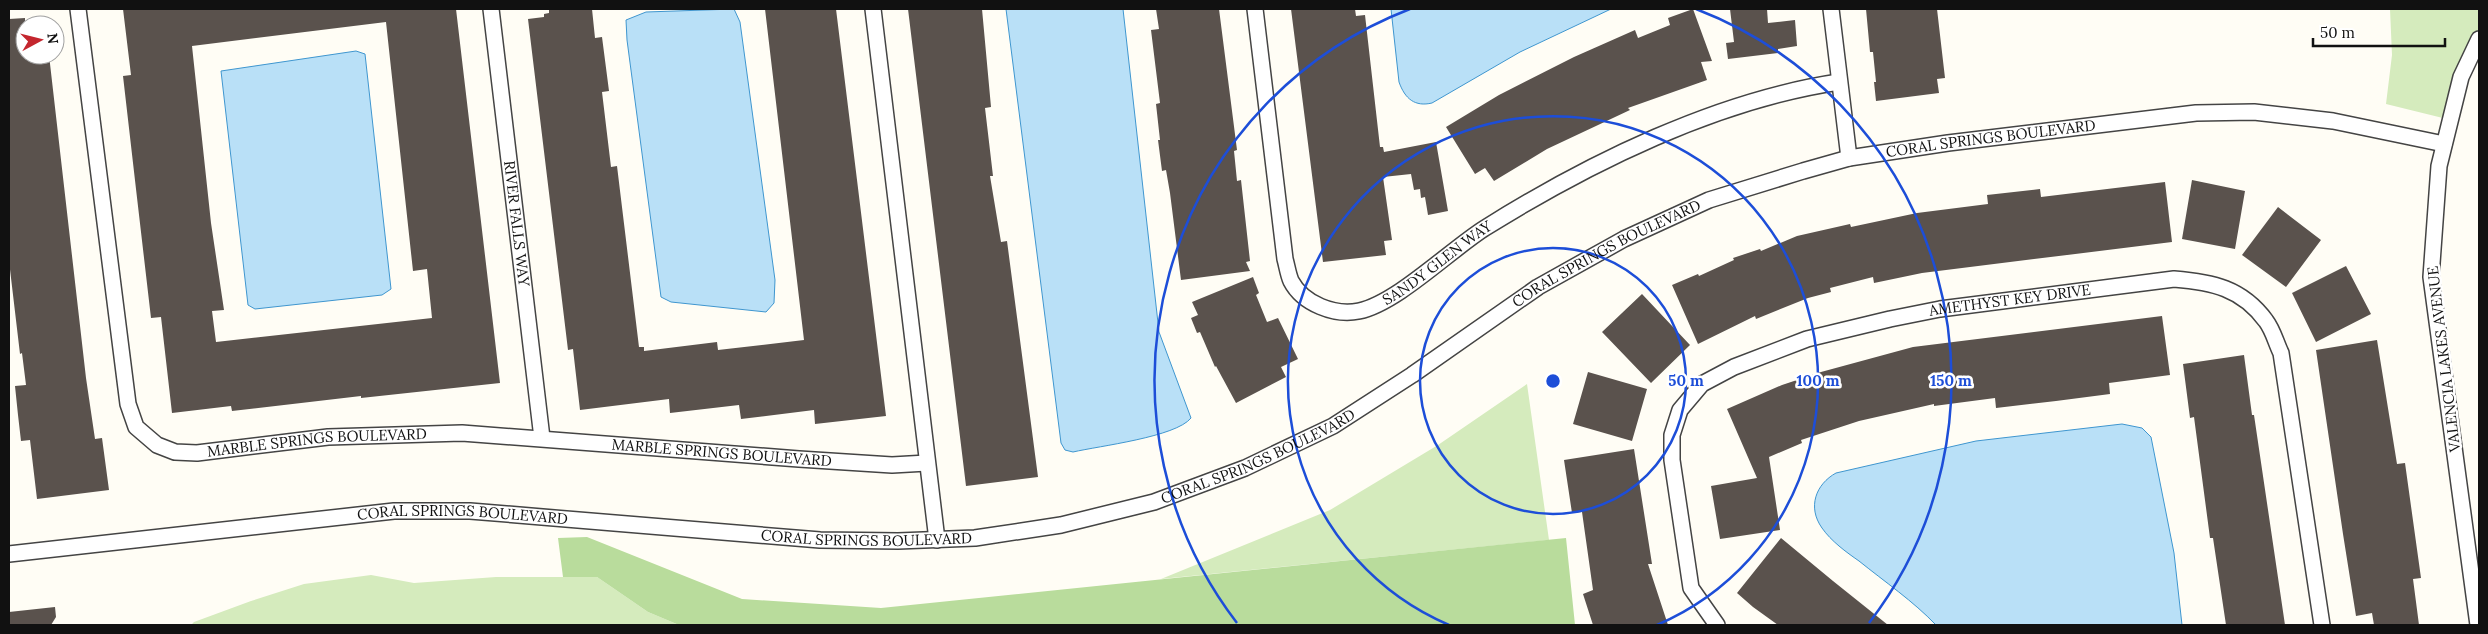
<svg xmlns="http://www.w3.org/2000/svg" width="2488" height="634" font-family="Lora,serif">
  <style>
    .green { fill: #d5ebbd }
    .forest { fill: #b9dc9c }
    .water { fill: #b9e0f7; stroke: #3f96cf }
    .building { fill: #5a524d; fill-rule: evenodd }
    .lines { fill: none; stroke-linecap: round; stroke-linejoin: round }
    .minor-casing { stroke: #444; stroke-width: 18 }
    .minor { stroke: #fff; stroke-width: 15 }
    .ring { fill: none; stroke: #1d4ed8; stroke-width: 2.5 }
    .labels { text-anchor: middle; stroke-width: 5; stroke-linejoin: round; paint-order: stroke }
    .street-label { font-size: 15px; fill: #111; stroke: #fff }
    .centre { fill: #1d4ed8; stroke: #fff; stroke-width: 2.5 }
    .ring-label { font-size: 15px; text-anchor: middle; font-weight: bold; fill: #1d4ed8; stroke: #fff; stroke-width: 5; stroke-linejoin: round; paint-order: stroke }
  </style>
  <rect width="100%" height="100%" fill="#fffdf5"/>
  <path class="green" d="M2390 9H2479V43L2455 121 2386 104 2392 55Z
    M1527 384 1549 540 1161 579 1330 510 1438 445Z
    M371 575 414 583 496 577H597L648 612 679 625H191L194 622 251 601 304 584Z"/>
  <path class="forest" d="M587 537 742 599 881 608 1566 538 1575 625H679L648 612 597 577H563L558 538Z"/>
  <path class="water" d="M734 9 740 22 775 280 774 303 766 312 671 302 661 297 627 40 626 20 646 12Z
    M1006 9H1123L1159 332 1191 418C1176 437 1099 446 1073 452L1065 450 1061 443Z
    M1391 9H1611L1520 52 1432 103C1415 107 1405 99 1399 82Z
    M356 51 365 54 391 289 382 295 255 309 248 305 221 71Z
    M2122 424 2142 428 2151 437 2174 553 2182 625H1936C1913 601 1885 582 1859 561 1846 552 1831 541 1822 528 1807 507 1816 484 1836 473L1976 441Z"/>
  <path class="building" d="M123 9H456L500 383 361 398V396L232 411 231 406 172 413 161 317 151 318 136 189 123 76 131 75ZM386 22 413 271 427 269 432 318 216 342 212 311 224 310 211 223 192 46Z
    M549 9H592L595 38 602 37 609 91 602 92 611 167 617 166 639 347H644V351L717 342 718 350 804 340 765 9H836L886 416 815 424 814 410 741 419 739 405 670 413 669 399 580 410 573 349 568 350 528 19 544 17V14L549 13Z
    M908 9H982L991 107 985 108 993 176H990L1001 242 1007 241 1038 477 966 486Z
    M1156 9H1219L1237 150 1234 151 1237 181 1241 180 1250 261 1246 262 1250 271 1181 280 1170 193 1166 170 1162 171 1158 140H1160L1156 104 1160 103 1151 30 1159 29Z
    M1291 9H1355L1356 16 1365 15 1380 147H1383L1384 152 1436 142 1448 211 1428 215 1425 197 1421 198 1420 189 1414 190 1411 174 1383 177 1392 240 1384 241 1386 255 1323 262Z
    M1693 9 1712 61 1701 62 1707 80 1628 108 1630 110 1547 149 1494 181 1485 168 1475 174 1446 127 1499 95 1574 57 1635 30 1638 38 1670 25 1668 18Z
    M1730 9H1767L1768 23 1795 20 1797 46 1778 49V53L1728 59 1726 43 1734 42Z
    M1866 9H1937L1945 78 1937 79 1939 93 1876 101 1874 82H1876L1873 52H1870Z
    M25 18V55H49L86 378 95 439 102 438 109 490 37 499 30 440 21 441 18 415 15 386 26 385 22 353 20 354 9 261V19Z
    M2192 180 2245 191 2235 249 2182 239Z
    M2165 182 2172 242 1922 273 1874 283 1873 277 1830 288 1831 292 1808 298 1756 319 1755 316 1698 344 1672 285 1698 274 1699 276 1734 260 1733 258 1760 249 1761 251 1797 236 1850 224 1851 227 1917 213 1988 204 1987 195 2040 189 2041 197Z
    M2278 207 2321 240 2286 287 2242 255Z
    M2346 266 2371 314 2316 342 2292 293Z
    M1253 277 1259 293 1256 295 1267 322 1278 318 1298 359 1281 367 1286 377 1236 403 1216 366 1215 367 1200 332 1197 333 1191 318 1198 315 1192 302Z
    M1642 294 1690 345 1651 383 1602 332Z
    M2162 316 2170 375 2109 383 2110 394 2056 401 1996 408 1995 398 1934 406V404L1859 421 1801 440 1802 443 1769 457 1780 530 1720 539 1711 486 1757 478 1727 409 1782 385 1821 372 1913 347Z
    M2377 340 2397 464 2405 463 2421 578 2413 579 2419 625H2374L2372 613 2356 616 2343 534 2316 350Z
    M2244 355 2252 415H2254L2285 625H2226L2213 538H2210L2194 417 2190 418 2183 364Z
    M1588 372 1647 389 1632 441 1573 424Z
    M1634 449 1652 564H1648L1668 625H1593L1583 594 1593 590 1582 512 1572 513 1564 460Z
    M1781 538 1833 581 1888 625H1778L1753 607 1737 593Z
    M55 607 56 617 51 625H9V612Z"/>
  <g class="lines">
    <defs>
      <g id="minor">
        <path id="s1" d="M78 9 128 404 136 427 157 445 175 452 197 453 328 437 462 433 799 459 892 465 927 463"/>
        <path id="s2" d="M491 9 542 438"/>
        <path d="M873 9 937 540"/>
        <path id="s3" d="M1255 9 1285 259C1287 266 1288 274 1291 281 1303 304 1335 316 1359 311 1397 303 1450 250 1485 228 1589 163 1717 100 1839 82"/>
        <path d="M1831 9 1849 158"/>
        <path id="s4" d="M9 554 394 511H470L820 540 898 541 975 538 1061 525 1154 502 1245 468 1333 426 1412 375 1538 287 1624 239 1709 200 1803 171 1849 158 1948 143 2196 113 2254 112 2333 121 2444 144"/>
        <path id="s5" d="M1717 625 1691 588 1672 460V435L1680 410 1702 384 1734 367 1807 339 1890 319 1940 309 2174 279C2212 282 2242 288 2266 321 2273 330 2276 343 2281 353L2322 625"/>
        <path d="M2478 625 2431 277 2439 166 2461 77 2479 39"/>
      </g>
    </defs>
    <use href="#minor" class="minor-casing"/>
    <use href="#minor" class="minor"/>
  </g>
  <g class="ring">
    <circle cx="1553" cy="381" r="133"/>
    <path d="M1449 625A265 265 0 1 1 1657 625"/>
    <path d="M1237 623A398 398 0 0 1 1410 9M1696 9A398 398 0 0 1 1869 623"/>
  </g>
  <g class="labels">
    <g class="street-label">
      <text dy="5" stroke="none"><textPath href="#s4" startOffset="2076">CORAL SPRINGS BOULEVARD</textPath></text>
      <text dy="5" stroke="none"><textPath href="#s2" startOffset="216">RIVER FALLS WAY</textPath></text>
      <text dy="5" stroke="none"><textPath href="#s4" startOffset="1671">CORAL SPRINGS BOULEVARD</textPath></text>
      <text dy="5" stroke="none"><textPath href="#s3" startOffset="446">SANDY GLEN WAY</textPath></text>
      <text dy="5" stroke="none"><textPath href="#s5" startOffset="581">AMETHYST KEY DRIVE</textPath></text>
      <text transform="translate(2444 359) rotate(-97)" y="5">VALENCIA LAKES AVENUE</text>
      <text dy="5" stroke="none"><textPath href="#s1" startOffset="612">MARBLE SPRINGS BOULEVARD</textPath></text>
      <text dy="5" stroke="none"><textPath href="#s1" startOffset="1018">MARBLE SPRINGS BOULEVARD</textPath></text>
      <text dy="5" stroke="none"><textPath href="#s4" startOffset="1266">CORAL SPRINGS BOULEVARD</textPath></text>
      <text dy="5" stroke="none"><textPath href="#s4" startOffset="456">CORAL SPRINGS BOULEVARD</textPath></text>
      <text dy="5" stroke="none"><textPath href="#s4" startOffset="861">CORAL SPRINGS BOULEVARD</textPath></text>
    </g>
  </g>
  <circle cx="1553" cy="381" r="8" class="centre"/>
  <g class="ring-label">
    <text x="1686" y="386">50 m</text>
    <text x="1818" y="386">100 m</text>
    <text x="1951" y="386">150 m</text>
  </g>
  <rect width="2488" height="634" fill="none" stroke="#111111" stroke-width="20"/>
  <g transform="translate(40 40) rotate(83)"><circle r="24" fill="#ffffff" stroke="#a0a0a0"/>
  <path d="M0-4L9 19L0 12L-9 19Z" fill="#c4262e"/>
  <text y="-8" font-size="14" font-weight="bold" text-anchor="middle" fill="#111111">N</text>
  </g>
  <path d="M2313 38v8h132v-8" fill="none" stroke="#111111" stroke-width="2.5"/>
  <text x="2320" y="38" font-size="15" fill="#111111" stroke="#ffffff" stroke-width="4" paint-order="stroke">50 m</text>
</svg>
